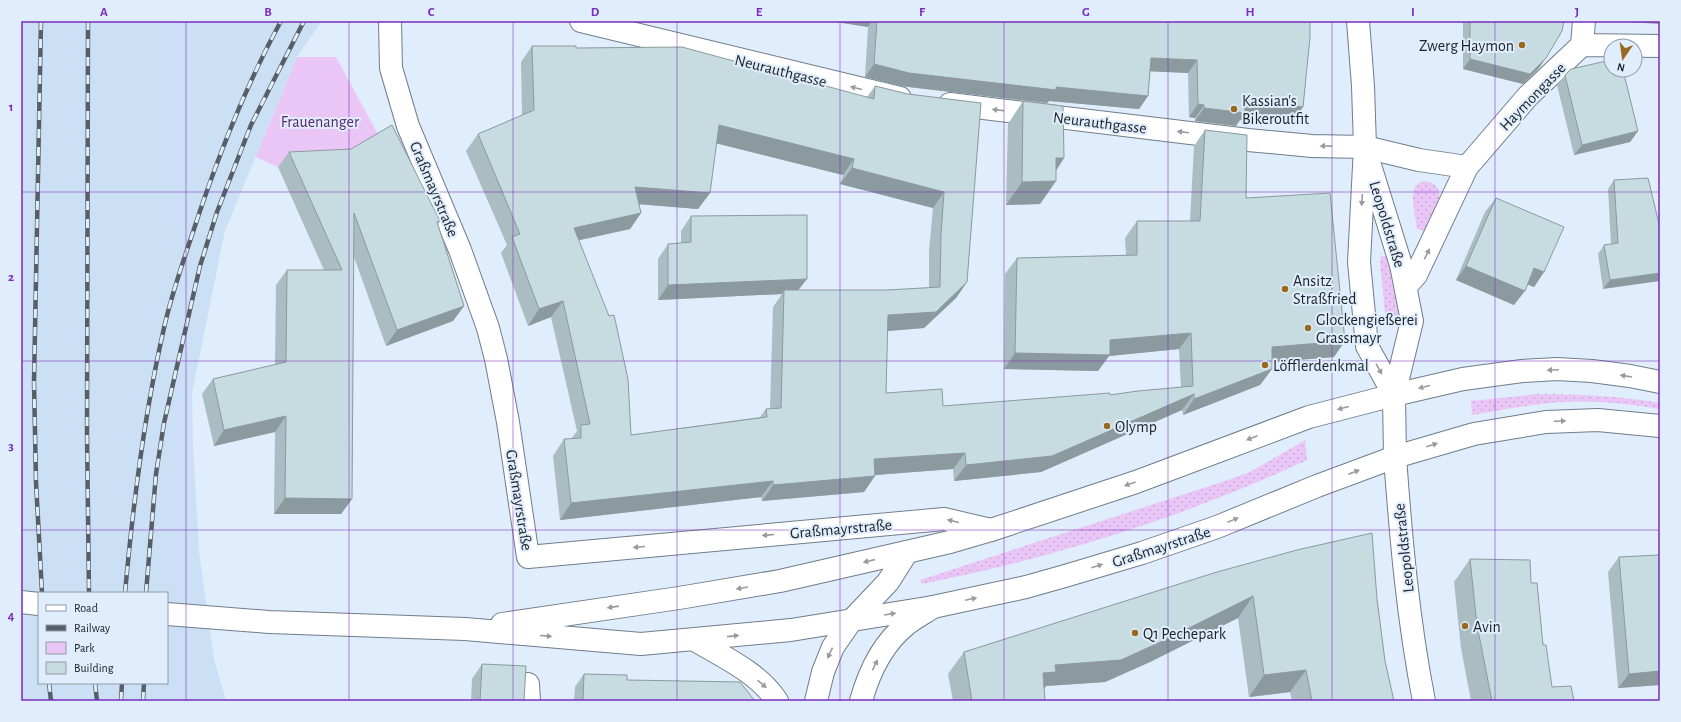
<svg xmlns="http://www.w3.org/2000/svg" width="1681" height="722" font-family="'Alegreya Sans',sans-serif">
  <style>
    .built { fill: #cbe0f4; fill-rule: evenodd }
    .grass { fill: url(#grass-dots) }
    .park { fill: #eac6f7 }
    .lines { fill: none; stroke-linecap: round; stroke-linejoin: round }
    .street-casing { stroke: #707d8a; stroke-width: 24 }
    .secondary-casing { stroke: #707d8a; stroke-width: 24 }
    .primary-casing { stroke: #707d8a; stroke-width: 24 }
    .street { stroke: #fff; stroke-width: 22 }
    .secondary { stroke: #fff; stroke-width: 22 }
    .primary { stroke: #fff; stroke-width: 22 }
    .rail-casing { stroke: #575e66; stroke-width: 4.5 }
    .rail { stroke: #dfedfc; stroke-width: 3; stroke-dasharray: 9; stroke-linecap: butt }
    .wall { fill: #aabdc2; fill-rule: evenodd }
    .shaded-wall { fill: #8b9a9e }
    .building { fill: #c6dce1; stroke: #8b9a9e; fill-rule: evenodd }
    .oneway { fill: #999b9d }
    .grid { fill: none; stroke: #7b2cbf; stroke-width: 1; stroke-opacity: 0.55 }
    .poi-dot { fill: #9a691d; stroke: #dfedfc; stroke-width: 1.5 }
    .labels { text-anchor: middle; stroke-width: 4; stroke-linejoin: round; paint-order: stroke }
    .poi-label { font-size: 16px; fill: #1c2126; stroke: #dfedfc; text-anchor: start }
    .street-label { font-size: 16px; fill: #1c2126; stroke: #dfedfc }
    .park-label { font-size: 16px; fill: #5d276f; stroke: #dfedfc }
    .neatline { fill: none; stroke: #7b2cbf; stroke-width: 1.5 }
    .grid-label { font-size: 13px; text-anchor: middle; font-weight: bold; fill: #7b2cbf }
  </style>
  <defs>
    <pattern id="grass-dots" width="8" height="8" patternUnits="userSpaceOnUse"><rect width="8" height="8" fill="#eac6f7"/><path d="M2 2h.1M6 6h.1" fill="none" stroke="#c8aad4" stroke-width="1.8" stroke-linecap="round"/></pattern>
  </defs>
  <rect width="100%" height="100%" fill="#dfedfc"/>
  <path class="built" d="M21 21H322L297 57 225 231 192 393 193 445 199 552 214 659 226 701H21ZM39 593H167V683H39Z"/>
  <path class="grass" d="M1425 181C1453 187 1433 214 1426 231L1417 229C1416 220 1410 196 1415 188 1417 183 1421 182 1425 181Z
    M1381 256H1385L1388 260 1399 318 1386 325 1380 260Z
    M1537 394C1579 394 1619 396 1660 403V409C1628 404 1595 400 1563 402 1532 404 1502 410 1472 415L1471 401Z
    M1305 440 1307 460C1185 517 1053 558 922 584L920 580 1228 480 1252 471Z"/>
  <path class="park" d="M297 57H336L381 140 340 164 278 167 256 157Z"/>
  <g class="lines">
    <defs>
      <path id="street" d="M390 21 391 68 408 126 460 250 488 328 496 359 508 422 528 557 944 519 991 530
        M581 21 900 98
        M1582 45 1660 46
        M950 104 1248 140 1312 146 1365 147 1419 160 1467 167
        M1406 286 1416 275 1467 167 1528 96 1582 45 1584 21
        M528 684 529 701"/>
      <path id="secondary" d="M1395 457C1401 539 1408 620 1424 701
        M695 640C723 657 758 672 777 701
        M816 701 823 672 833 647 851 621 888 582 907 552
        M861 701C869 672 883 643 907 624 915 618 924 613 933 607"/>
      <path id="primary" d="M1358 21 1363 86 1365 147 1359 262 1367 346 1394 395
        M1369 162 1401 265 1412 321 1394 395 1395 457
        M21 602 39 604
        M167 614 269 622 465 629 641 644 791 630 933 607 1026 587 1065 576 1142 553 1217 527 1317 486 1395 457 1474 434 1546 422 1598 420 1660 426
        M502 624 679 598 780 581 950 542 991 530 1136 482 1309 417 1394 395 1463 379 1522 371 1557 369 1592 371 1630 376 1660 382"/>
    </defs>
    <use href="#street" class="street-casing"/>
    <use href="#secondary" class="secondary-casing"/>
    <use href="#primary" class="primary-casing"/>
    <use href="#street" class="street"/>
    <use href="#secondary" class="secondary"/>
    <use href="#primary" class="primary"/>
    <defs>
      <path id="rail" d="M41 21 34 382 36 482 42 593
        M88 21 87 433 89 593
        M125 593C133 504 144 415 164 328 171 296 182 265 192 235 216 161 244 89 281 21
        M146 593 156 474 164 423 200 266 217 212 251 125 304 21
        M49 683 51 701
        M95 683 97 701
        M121 701 122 683
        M143 701 144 683"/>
    </defs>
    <use href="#rail" class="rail-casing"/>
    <use href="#rail" class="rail"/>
  </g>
  <path class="wall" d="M830 21H1310L1303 107 1294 120 1255 116 1251 121 1240 120 1236 126 1195 121V118L1189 117 1188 73 1150 71 1148 96 1139 109 1049 101 1047 103 900 86 865 77 868 27Z
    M1463 21H1564L1539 68 1523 84 1463 69Z
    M532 46 576 48 867 97 875 86 908 94 981 103 967 282 956 298 924 328 887 331 886 393 943 406 1110 395 1181 387 1179 349 1109 356 1098 371 1004 369 1005 274 1017 258 1126 255 1125 238 1137 221H1190L1194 146 1205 130 1246 198 1334 357 1272 362V369L1260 385 1183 415 1182 410 1041 472 954 481 953 469 875 475 864 492 762 501 761 497 560 520 553 456 564 439H571L577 431 551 317 528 326 501 253 507 245 466 151 478 134 522 115 521 62ZM716 143 843 175 840 184 933 208 929 251V288L887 290H798L691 216 681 231V243L668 244 658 259V300L782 294 773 307 770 409H766L760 417 631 435 579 240 630 229 641 213 639 204 698 209 710 193Z
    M1565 75 1638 131 1630 142 1574 155 1557 85Z
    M1023 101 1064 158 1056 171V181L1040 204 1006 205 1008 124Z
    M289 152 440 221 438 224 464 306 453 321 386 346 354 257 352 499 341 514H274L275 432 214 446 202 394 213 379 275 365 276 285 287 270H324L278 167Z
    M1614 180 1660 228 1603 289 1598 254 1604 245 1611 244 1608 189Z
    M1496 198 1544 272 1534 287 1527 284 1514 305 1456 280 1485 212Z
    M1619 557 1660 685 1618 688 1608 572Z
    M1470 559 1531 583 1552 687 1574 701H1471L1461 648 1454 582Z
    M1217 572 1377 599 1385 661 1394 701H1292L1290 692 1249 697 1238 618 1150 662 1105 682 1046 686 1044 689 1045 701H953L948 674 964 652Z
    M482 664 524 701H471L472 679Z
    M584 674 627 680 755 701H574L575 687Z"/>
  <path class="shaded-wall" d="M830 21H872L868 27Z
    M1613 21H1660V24Z
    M1151 58 1197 60 1188 73 1142 71Z
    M1546 58 1539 68 1523 84 1463 69 1470 59Z
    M874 64 1056 87 1148 96 1139 109 1049 101 1047 103 900 86 865 77Z
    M1260 102 1303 107 1294 120 1255 116 1251 121 1240 120 1236 126 1195 121 1204 108 1245 107Z
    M1198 104 1204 105 1195 118 1189 117Z
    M719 125 854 159 843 175 707 141Z
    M1638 131 1630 142 1574 155 1582 145Z
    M1056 158H1064L1049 181Z
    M852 168 944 192 933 208 840 184Z
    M1056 181 1040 204 1006 205 1022 182Z
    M635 187 710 193 698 209 624 203Z
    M641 213 630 229 562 244 574 228Z
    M1466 266 1525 291 1514 305 1456 280Z
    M1534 268 1544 272 1534 287 1524 283Z
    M1660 273V281L1603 289 1610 280Z
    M807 279 796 293 784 290 782 294 658 300 668 285Z
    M967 282 956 298 924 328 876 332 888 315Z
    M563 301 551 317 528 326 539 309Z
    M464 306 453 321 386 346 397 330Z
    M1191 333 1179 349 1109 356 1098 371 1004 369 1015 353 1110 340Z
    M1345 341 1334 357 1261 363 1272 347Z
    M1272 369 1260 385 1183 415 1194 399Z
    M1194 394 1182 410 1041 472 954 481 966 465Z
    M286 416 275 432 214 446 224 430Z
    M965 453 953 469 862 476 874 459Z
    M875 476 864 492 762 501 773 485Z
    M773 481 761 497 560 520 571 503Z
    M285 498 352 499 341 514H274Z
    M1253 596 1238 618 1150 662 1105 682 1046 686 1041 694 1043 673 1055 665Z
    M1306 670 1290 692 1249 697 1264 675Z
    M1660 671V685L1618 688 1629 674Z"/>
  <path class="building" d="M877 21H1310V37L1303 107 1260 102V108L1245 107V113L1204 108V105L1198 104 1197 60 1151 58 1148 96 1056 87V90L909 73 874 64Z
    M1470 21H1564L1562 31 1546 58 1530 74 1470 59Z
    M532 46H576V48L682 47 874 99 875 86 908 94 981 103 967 282 936 312 888 315 886 393 942 389 943 406 1110 393V395L1138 391 1193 386 1191 333 1110 340V355L1015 353 1017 258 1137 255V221H1200L1205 130 1247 135 1246 198 1330 193 1345 341 1272 347V369L1194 399V394L1052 456 966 465 965 453 874 459 875 476 773 485V481L571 503 564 439 581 438V425L590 424 563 301 539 309 512 237 520 234 478 134 534 110ZM719 125 854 159 852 168 944 192 941 235 940 287 887 290H784L781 408 766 409 767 417 631 435 628 379 614 315 609 316 574 228 641 213 635 187 710 193Z
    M1611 60V70H1623L1638 131 1582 145 1565 75 1571 69Z
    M1023 101 1063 106 1064 158H1056V181L1022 182Z
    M392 125 440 221 437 222 464 306 397 330 354 213 352 499 285 498 286 416 224 430 213 379 286 362 287 270H342L289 152 351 149Z
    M1648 178 1660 228V273L1610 280 1604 245 1618 243 1614 180Z
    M1496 198 1564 227 1544 272 1534 268 1525 291 1466 266Z
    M807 215V279L668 285V244L691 242V216Z
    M1372 533 1377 599 1385 661 1394 701H1312L1306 670 1264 675 1253 596 1165 640 1121 660 1055 665 1056 672 1043 673 1045 701H972L964 652 1217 572 1297 550Z
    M1660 555V671L1629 674 1619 557Z
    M1470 559 1530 560 1531 583H1537L1543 645H1546L1552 687 1571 686 1574 701H1492L1477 625Z
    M482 664 526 666 524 701H480Z
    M584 674 627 675V680L740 682 755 701H583Z"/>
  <defs><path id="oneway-solid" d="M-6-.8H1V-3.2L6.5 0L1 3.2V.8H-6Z"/></defs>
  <g class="oneway">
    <use href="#oneway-solid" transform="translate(856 88) rotate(-166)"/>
    <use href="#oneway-solid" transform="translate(998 110) rotate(-173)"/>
    <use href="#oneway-solid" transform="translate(1183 132) rotate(-173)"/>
    <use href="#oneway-solid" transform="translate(1326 146) rotate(-179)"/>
    <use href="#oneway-solid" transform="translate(1362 200) rotate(93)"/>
    <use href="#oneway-solid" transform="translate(1427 254) rotate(-63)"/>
    <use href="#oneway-solid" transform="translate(1379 369) rotate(61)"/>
    <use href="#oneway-solid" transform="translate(1553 370) rotate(178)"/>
    <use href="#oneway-solid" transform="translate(1626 376) rotate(-171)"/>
    <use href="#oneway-solid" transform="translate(1424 387) rotate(166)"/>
    <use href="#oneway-solid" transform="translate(1343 408) rotate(165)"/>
    <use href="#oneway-solid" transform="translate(1560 421) rotate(-2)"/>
    <use href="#oneway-solid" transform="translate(1252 438) rotate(159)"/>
    <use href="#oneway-solid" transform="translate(1432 445) rotate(-17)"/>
    <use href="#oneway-solid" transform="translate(1354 472) rotate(-21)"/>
    <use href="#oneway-solid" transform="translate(1130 484) rotate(161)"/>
    <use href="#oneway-solid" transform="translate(1233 520) rotate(-22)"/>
    <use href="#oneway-solid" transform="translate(953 521) rotate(-166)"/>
    <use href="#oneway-solid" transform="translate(768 535) rotate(175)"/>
    <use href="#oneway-solid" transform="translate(639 547) rotate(175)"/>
    <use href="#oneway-solid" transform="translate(869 561) rotate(167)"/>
    <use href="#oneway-solid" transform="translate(1097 566) rotate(-17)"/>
    <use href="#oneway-solid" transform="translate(742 588) rotate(170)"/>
    <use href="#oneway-solid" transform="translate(971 599) rotate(-12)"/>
    <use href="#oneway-solid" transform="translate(613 607) rotate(172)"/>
    <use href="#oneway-solid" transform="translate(890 614) rotate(-9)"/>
    <use href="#oneway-solid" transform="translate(546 636) rotate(5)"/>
    <use href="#oneway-solid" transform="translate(733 636) rotate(-6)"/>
    <use href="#oneway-solid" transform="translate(830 653) rotate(115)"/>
    <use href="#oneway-solid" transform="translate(875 665) rotate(-64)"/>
    <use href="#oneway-solid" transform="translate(762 684) rotate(41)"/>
  </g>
  <path class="grid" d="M186 21V701M349 21V701M513 21V701M677 21V701M840 21V701M1004 21V701M1168 21V701M1332 21V701M1495 21V701M21 192H1660M21 361H1660M21 530H1660"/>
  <g class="poi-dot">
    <circle cx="1522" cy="45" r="4"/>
    <circle cx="1234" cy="109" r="4"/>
    <circle cx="1285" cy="289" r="4"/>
    <circle cx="1308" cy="328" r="4"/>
    <circle cx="1265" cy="365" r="4"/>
    <circle cx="1107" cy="426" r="4"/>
    <circle cx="1465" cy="626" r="4"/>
    <circle cx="1135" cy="633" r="4"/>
  </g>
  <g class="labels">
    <g class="poi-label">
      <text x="1514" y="51" text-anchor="end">Zwerg Haymon</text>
      <text x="1242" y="106">Kassian's<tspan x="1242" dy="18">Bikeroutfit</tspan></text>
      <text x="1293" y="286">Ansitz<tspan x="1293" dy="18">Straßfried</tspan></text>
      <text x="1316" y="325">Glockengießerei<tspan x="1316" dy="18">Grassmayr</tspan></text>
      <text x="1273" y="371">Löfflerdenkmal</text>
      <text x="1115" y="432">Olymp</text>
      <text x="1473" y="632">Avin</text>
      <text x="1143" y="639">Q1 Pechepark</text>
    </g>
    <g class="street-label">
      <text transform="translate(781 70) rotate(14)" y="6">Neurauthgasse</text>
      <text transform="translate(1532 96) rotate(-46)" y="6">Haymongasse</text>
      <text transform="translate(1100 122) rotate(7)" y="6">Neurauthgasse</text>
      <text transform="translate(435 189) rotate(67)" y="6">Graßmayrstraße</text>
      <text transform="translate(1388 224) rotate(73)" y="6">Leopoldstraße</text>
      <text transform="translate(520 500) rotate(81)" y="6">Graßmayrstraße</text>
      <text transform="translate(841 528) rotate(-5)" y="6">Graßmayrstraße</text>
      <text transform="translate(1161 546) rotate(-18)" y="6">Graßmayrstraße</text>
      <text transform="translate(1403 548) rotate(-96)" y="6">Leopoldstraße</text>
    </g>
    <g class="park-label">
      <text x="320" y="127">Frauenanger</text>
    </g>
  </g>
  <rect width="1681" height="722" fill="none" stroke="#dfedfc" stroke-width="44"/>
  <rect x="38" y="592" width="130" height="92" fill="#dfedfc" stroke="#919ba6"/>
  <rect x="46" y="605" width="20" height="6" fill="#ffffff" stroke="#919ba6"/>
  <text x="74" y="612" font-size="12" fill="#1c2126">Road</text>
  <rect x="46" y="625" width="20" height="6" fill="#575e66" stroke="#919ba6"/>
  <text x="74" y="632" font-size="12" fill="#1c2126">Railway</text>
  <rect x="46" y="642" width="20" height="12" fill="#eac6f7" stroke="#919ba6"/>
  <text x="74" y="652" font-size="12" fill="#1c2126">Park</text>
  <rect x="46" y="662" width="20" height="12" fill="#c6dce1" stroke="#919ba6"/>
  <text x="74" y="672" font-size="12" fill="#1c2126">Building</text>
  <g transform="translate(1623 58) rotate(193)"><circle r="19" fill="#dfedfc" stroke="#919ba6"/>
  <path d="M0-3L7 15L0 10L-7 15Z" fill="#9a691d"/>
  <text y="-6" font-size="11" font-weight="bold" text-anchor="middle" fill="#1c2126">N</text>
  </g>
  <rect x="22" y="22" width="1637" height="678" class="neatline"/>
  <g class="grid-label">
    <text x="104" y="16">A</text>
    <text x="268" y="16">B</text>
    <text x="431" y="16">C</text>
    <text x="595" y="16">D</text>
    <text x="759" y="16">E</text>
    <text x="922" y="16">F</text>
    <text x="1086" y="16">G</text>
    <text x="1250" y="16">H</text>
    <text x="1413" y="16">I</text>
    <text x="1577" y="16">J</text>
    <text x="11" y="111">1</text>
    <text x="11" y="281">2</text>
    <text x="11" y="450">3</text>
    <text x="11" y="620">4</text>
  </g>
</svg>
